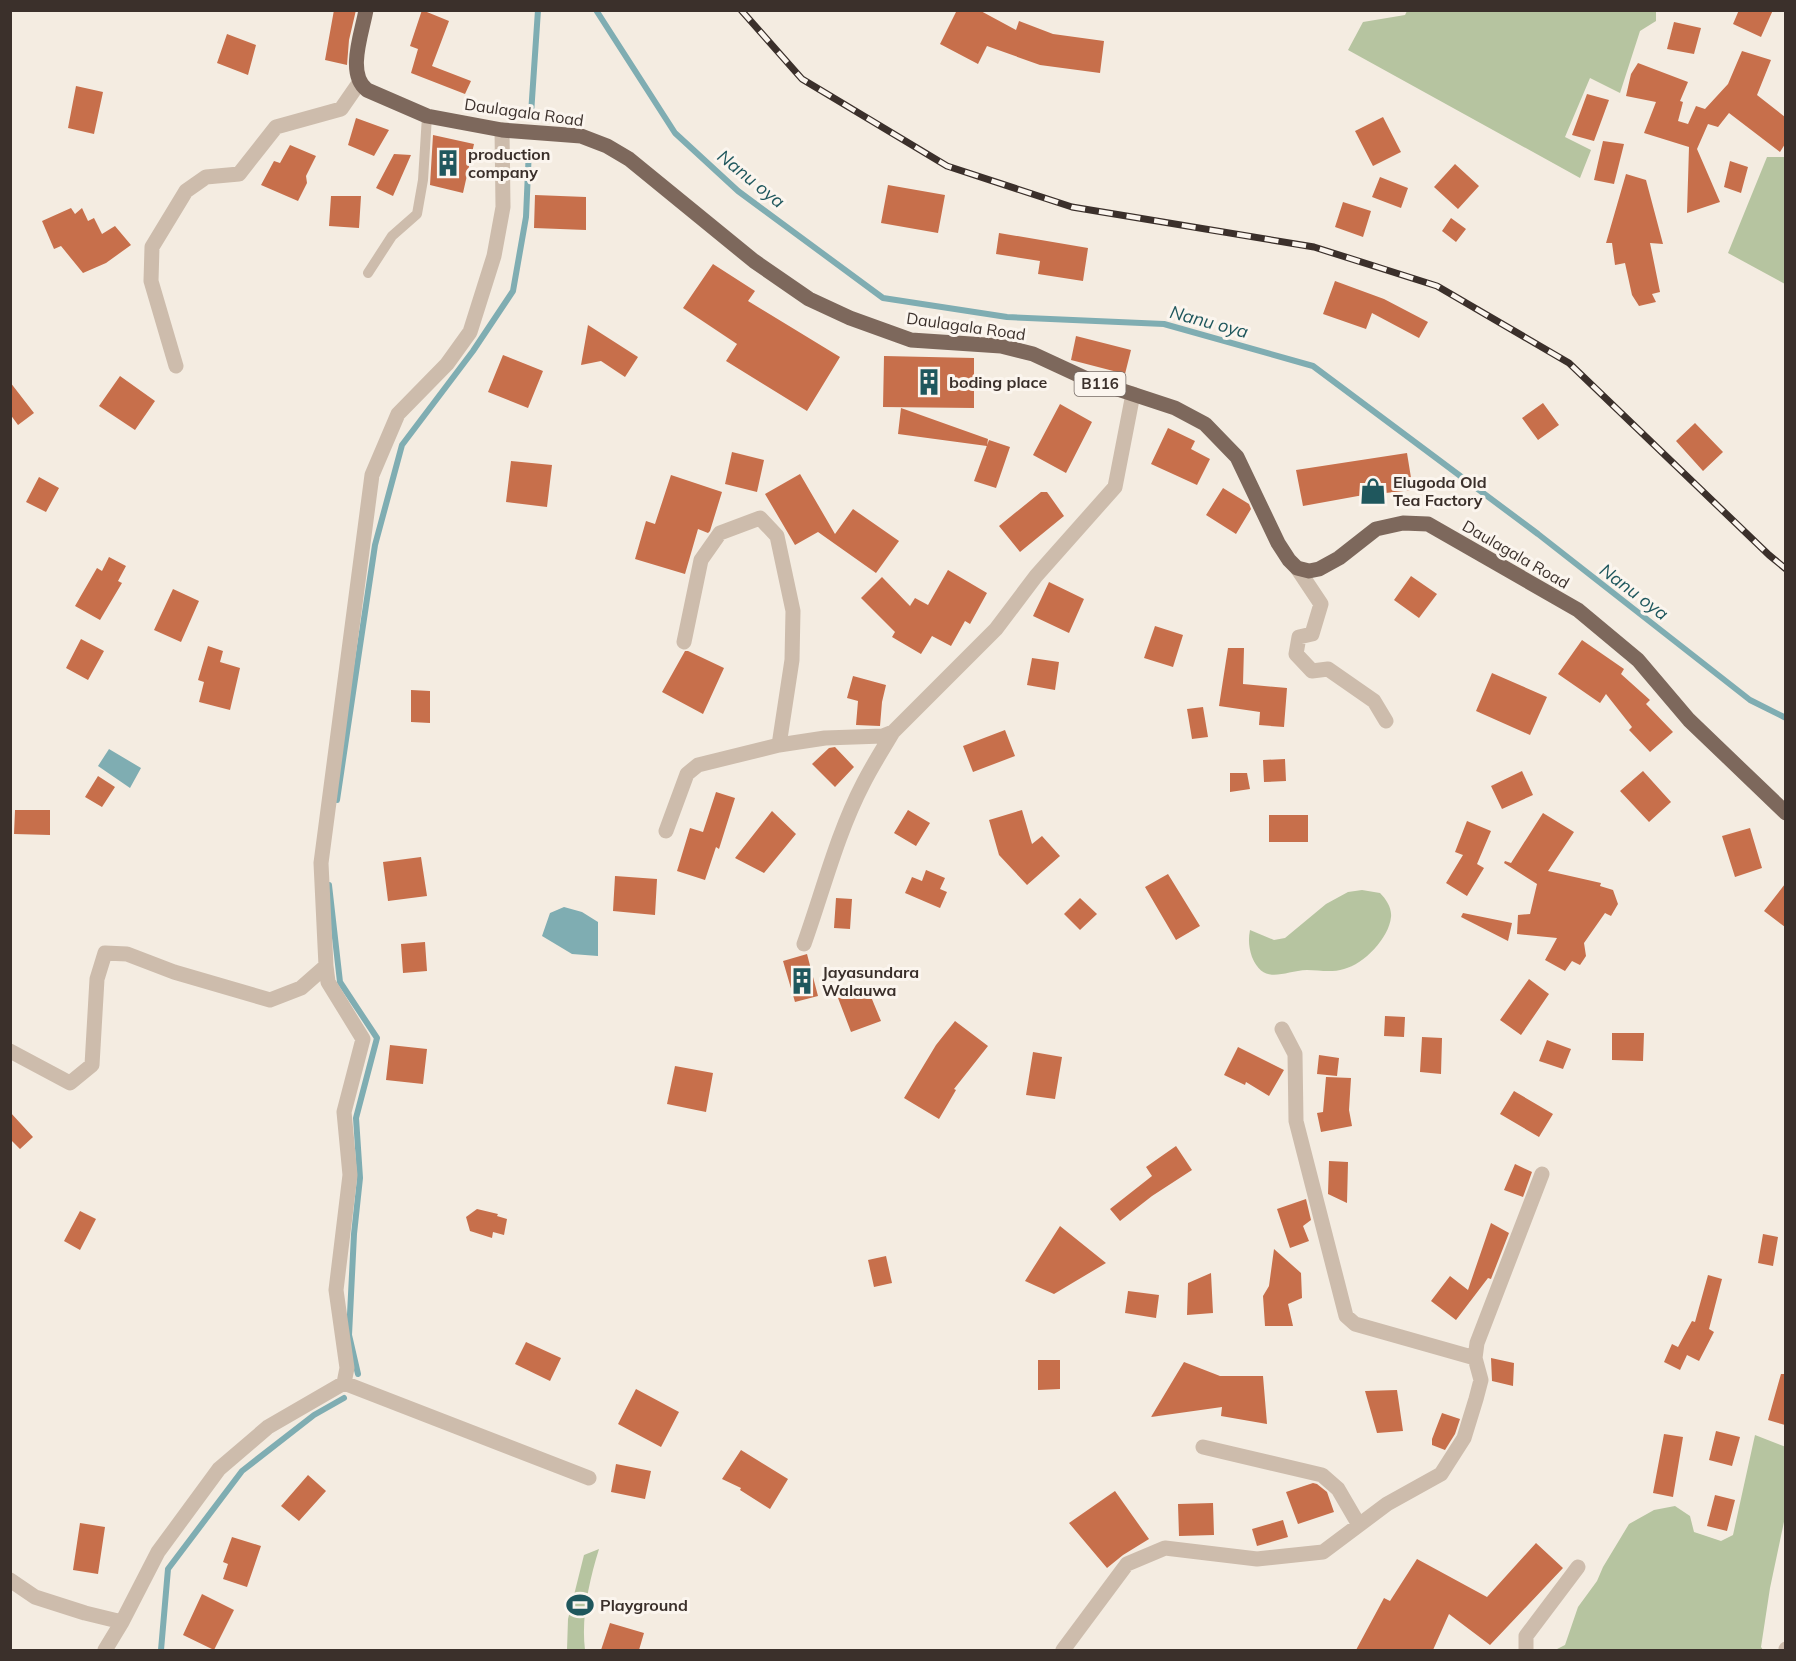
<svg xmlns="http://www.w3.org/2000/svg" width="1796" height="1661" font-family="Mulish,sans-serif">
  <style>
    .green { fill: #b6c4a0 }
    .water { fill: #7fadb2 }
    .lines { fill: none; stroke-linecap: round; stroke-linejoin: round }
    .stream { stroke: #7fadb2; stroke-width: 6 }
    .building { fill: #c76f4b }
    .lane { stroke: #cdbcac; stroke-width: 10 }
    .street { stroke: #cdbcac; stroke-width: 15 }
    .primary { stroke: #7d685c; stroke-width: 15 }
    .rail-casing { stroke: #3b302b; stroke-width: 7 }
    .rail { stroke: #fbf5ee; stroke-width: 4.5; stroke-dasharray: 14; stroke-linecap: butt }
    .labels { text-anchor: middle; stroke-width: 6; stroke-linejoin: round; paint-order: stroke }
    .shield { fill: #fbf5ee; stroke: #756b66; stroke-width: 1.5 }
    .shield-label { font-size: 15px; font-weight: bold; fill: #3b302b }
    .street-label { font-size: 16px; fill: #3b302b; stroke: #fbf5ee }
    .poi-label { font-size: 16px; font-weight: bold; fill: #3b302b; stroke: #fbf5ee; text-anchor: start }
    .water-label { font-size: 18px; font-style: italic; fill: #1f575d; stroke: #fbf5ee }
  </style>
  <rect width="100%" height="100%" fill="#f4ece1"/>
  <path class="green" d="M1407 11 1656 10V21L1640 31 1620 93 1590 78 1565 137 1591 150 1580 178 1348 50 1363 22 1405 15Z
    M1767 157H1785V284L1728 253Z
    M1362 890 1380 893C1386 899 1392 908 1391 917 1389 938 1364 964 1344 969 1331 973 1319 970 1307 970 1283 971 1264 986 1252 957 1249 948 1248 940 1250 930L1274 940 1285 938 1326 904 1348 892Z
    M1755 1435 1786 1447 1785 1517 1770 1588 1761 1647 1763 1650H1555L1565 1645 1578 1607 1597 1581 1603 1567 1629 1524 1654 1510 1675 1506 1690 1516 1694 1532 1721 1541 1733 1535Z
    M599 1549C589 1581 581 1618 585 1650H567L568 1619 584 1555Z"/>
  <path class="water" d="M109 749 141 768 130 788 98 766Z
    M564 907 582 912 598 922V956L572 954 542 936 550 913Z"/>
  <g class="lines">
    <path class="stream" d="M596 10 675 133 738 191 883 298 1007 317 1164 324 1313 366 1538 534 1750 700 1786 718
      M531 114 538 10
      M337 800 375 545 402 445 473 351 513 291 526 217 529 149
      M329 885 340 982 377 1038 356 1118 360 1178 354 1234 349 1335 358 1374
      M161 1650 168 1569 242 1471 314 1415 344 1398"/>
  </g>
  <path class="building" d="M334 10H356L349 40 347 65 325 60Z
    M422 10 449 21 432 66 471 81 465 94 411 73 418 49 410 46Z
    M957 10H979L1016 30 1019 21 1053 34 1104 41 1100 73 1040 65 987 46 978 64 940 44Z
    M1739 10H1773L1761 37 1733 24Z
    M1674 22 1701 28 1694 54 1667 49Z
    M227 34 256 45 248 75 217 63Z
    M1742 51 1771 60 1757 95 1785 117V144L1780 152 1729 113 1718 127 1708 124 1697 149 1720 202 1687 213 1689 147 1644 133 1656 102 1626 96 1631 74 1638 63 1688 82 1680 101 1683 102 1678 121 1688 124 1696 106 1705 109 1728 84Z
    M76 86 103 92 94 134 68 128Z
    M1587 94 1609 100 1594 141 1572 135Z
    M1383 117 1401 152 1373 166 1355 131Z
    M356 118 389 130 374 156 348 145Z
    M433 135 474 144 463 193 430 185Z
    M1603 141 1624 144 1614 184 1594 180Z
    M290 145 316 156 306 176 307 183 298 201 261 185 274 161 280 163Z
    M394 154 411 155 393 196 376 188Z
    M1730 161 1748 167 1741 193 1724 187Z
    M1455 164 1479 186 1458 209 1434 187Z
    M1626 174 1646 180 1663 244 1650 243 1660 292 1652 294 1656 302 1639 306 1632 295 1625 263 1615 265 1612 243H1606Z
    M1380 177 1408 188 1401 208 1372 197Z
    M888 185 945 195 938 233 881 223Z
    M535 195 586 197V230L534 228Z
    M331 196H361L359 228 329 226Z
    M1343 202 1371 211 1363 237 1335 227Z
    M71 208 75 214 82 208 88 221 94 218 102 234 115 226 131 245 106 263 83 273 61 246 54 249 42 221Z
    M1451 218 1466 229 1456 242 1442 231Z
    M999 233 1088 248 1083 281 1038 274 1040 261 996 254Z
    M713 264 755 291 748 301 840 357 807 411 726 361 737 344 683 308Z
    M1335 281 1384 299 1428 322 1419 338 1372 313 1366 329 1323 314Z
    M588 325 638 357 625 377 601 361 581 365Z
    M1076 336 1131 350 1125 374 1071 360Z
    M503 355 543 371 528 408 488 392Z
    M884 356 974 358V408L883 407Z
    M120 376 155 401 135 430 99 406Z
    M10 382 34 413 18 425 10 414Z
    M1543 403 1559 425 1538 440 1522 418Z
    M1060 404 1092 422 1066 473 1033 455Z
    M901 408 988 439 987 446 898 434Z
    M1695 423 1723 452 1703 471 1676 441Z
    M1168 428 1195 441 1191 449 1210 459 1197 485 1151 464Z
    M989 440 1010 447 996 488 974 481Z
    M732 452 764 460 757 492 725 484Z
    M1407 453 1413 490 1358 496 1303 506 1296 470Z
    M511 461 552 465 547 507 506 502Z
    M800 474 835 534 853 509 899 541 876 573 818 532 795 545 765 494Z
    M671 475 722 492 710 531 708 533 698 529 685 574 635 559 646 521 655 524Z
    M39 477 59 488 46 512 26 502Z
    M1223 488 1249 504 1251 509 1236 534 1206 515Z
    M1041 492H1047L1064 516 1020 552 999 526Z
    M109 557 126 566 118 581 122 583 100 620 75 606 97 568 102 571Z
    M948 570 987 593 970 624 965 621 951 646 932 636 921 654 892 637 895 632 861 598 882 577 910 606 915 598 928 605Z
    M1411 576 1437 594 1419 618 1394 600Z
    M1049 582 1084 599 1069 633 1033 616Z
    M173 589 199 601 181 642 154 630Z
    M1155 626 1183 635 1173 667 1144 658Z
    M81 639 104 651 88 680 66 668Z
    M1582 640 1624 669 1621 674 1650 700 1646 704 1673 732 1650 752 1629 730 1632 727 1606 694 1600 703 1558 674Z
    M208 646 223 651 220 662 240 668 230 710 199 702 204 682 198 680Z
    M1228 648H1244L1243 684 1287 688 1284 727 1259 725 1260 712 1219 706Z
    M685 651H688L724 668 703 714 662 692Z
    M1032 658 1059 662 1055 690 1027 685Z
    M1492 673 1547 697 1530 735 1476 711Z
    M853 676 886 685 882 702 880 726 856 725 858 701 847 698Z
    M411 690 430 691V723L411 722Z
    M1203 707 1208 737 1192 739 1187 709Z
    M1005 730 1015 756 973 772 963 746Z
    M835 747 854 767 835 787 812 764 829 748Z
    M1285 759 1286 781 1264 782 1263 760Z
    M1522 771 1533 795 1502 809 1491 786Z
    M1643 771 1671 802 1649 822 1620 791Z
    M1230 773H1247L1250 789 1230 792Z
    M98 776 115 787 102 807 85 797Z
    M716 792 735 798 719 849 716 847 705 880 677 871 690 828 703 832Z
    M15 810H50V835L14 834Z
    M908 810 930 823 916 846 894 833Z
    M1022 810 1032 844 1042 836 1060 856 1027 885 999 855 989 820Z
    M772 811 796 834 764 873 735 858Z
    M1543 813 1574 832 1548 871 1601 883 1600 886 1613 890 1618 904 1611 916 1605 913 1584 943 1586 956 1580 965 1572 961 1565 971 1545 960 1557 938 1517 934 1518 915 1530 914 1537 884 1504 863 1505 861 1511 863Z
    M1269 815H1308V842H1269Z
    M1467 821 1491 831 1477 864 1484 868 1467 896 1446 883 1463 855 1455 852Z
    M1750 828 1762 868 1735 877 1722 836Z
    M421 857 427 896 388 901 383 862Z
    M926 870 945 878 940 889 947 892 940 908 905 893 912 877 922 881Z
    M1168 874 1200 926 1176 940 1145 887Z
    M615 876 657 879 655 915 613 911Z
    M1785 884V927L1764 911Z
    M836 898 852 899 850 929 834 928Z
    M1080 898 1097 914 1080 930 1064 914Z
    M1463 913 1512 923 1508 941 1461 917Z
    M425 942 427 971 403 973 401 944Z
    M807 954 818 996 795 1002 783 961Z
    M1529 979 1549 994 1521 1035 1500 1020Z
    M867 987 881 1021 851 1032 838 998Z
    M1385 1016 1405 1017 1404 1037 1384 1036Z
    M955 1021 988 1046 954 1089 956 1090 939 1119 904 1098 936 1045Z
    M1612 1033H1644L1643 1061 1612 1060Z
    M1422 1037 1442 1038 1441 1074 1420 1072Z
    M1547 1040 1571 1049 1563 1069 1539 1061Z
    M390 1045 427 1049 423 1084 386 1080Z
    M1238 1047 1284 1070 1269 1096 1246 1082 1245 1085 1224 1075Z
    M1033 1052 1062 1057 1055 1099 1026 1095Z
    M1319 1055 1339 1058 1337 1076 1317 1074Z
    M675 1066 713 1073 706 1112 667 1104Z
    M1326 1077 1351 1078 1349 1110 1352 1126 1321 1132 1317 1113 1323 1112Z
    M1514 1091 1553 1114 1539 1137 1500 1114Z
    M10 1112 33 1137 20 1149 10 1139Z
    M1176 1146 1192 1170 1152 1196 1120 1221 1110 1209 1152 1176 1146 1167Z
    M1329 1161 1348 1162 1347 1203 1328 1194Z
    M1515 1164 1532 1172 1523 1197 1504 1190Z
    M1306 1199 1311 1220 1303 1226 1309 1241 1290 1248 1277 1209Z
    M477 1209 498 1214 497 1216 507 1219 504 1235 493 1232 492 1238 470 1231 466 1217Z
    M80 1211 96 1219 80 1250 64 1241Z
    M1491 1223 1509 1233 1491 1279 1488 1278 1456 1320 1431 1301 1450 1276 1468 1290Z
    M1060 1226 1106 1263 1054 1294 1025 1281Z
    M1763 1234 1778 1237 1773 1266 1758 1263Z
    M1274 1249 1301 1273 1302 1298 1288 1304 1293 1326H1265L1263 1296 1269 1286Z
    M886 1256 892 1283 874 1287 868 1260Z
    M1211 1273 1213 1313 1187 1315 1188 1283Z
    M1708 1275 1722 1279 1709 1329 1714 1332 1699 1361 1687 1355 1680 1370 1664 1362 1672 1344 1678 1347 1692 1321 1695 1322Z
    M1128 1291 1159 1295 1156 1318 1125 1313Z
    M526 1342 561 1358 550 1381 515 1364Z
    M1491 1358 1514 1363 1513 1386 1492 1381Z
    M1038 1360H1060V1389L1038 1390Z
    M1184 1362 1220 1376H1263L1267 1424 1221 1416 1222 1407 1151 1417Z
    M1781 1374H1785V1425L1768 1420Z
    M636 1389 679 1412 661 1447 618 1424Z
    M1397 1390 1403 1431 1377 1433 1365 1391Z
    M1442 1413 1460 1419 1455 1434 1445 1450 1432 1445V1439Z
    M1716 1431 1740 1437 1732 1466 1709 1460Z
    M1664 1434 1683 1437 1673 1497 1653 1493Z
    M741 1450 788 1479 770 1509 740 1490 741 1488 722 1479Z
    M616 1464 651 1471 645 1499 611 1492Z
    M308 1475 326 1491 299 1521 281 1506Z
    M1313 1483 1317 1484 1327 1492 1334 1512 1298 1524 1286 1492Z
    M1115 1491 1149 1539 1123 1555 1107 1568 1069 1523Z
    M1715 1495 1735 1500 1727 1531 1707 1526Z
    M1213 1503 1214 1535 1179 1536 1178 1504Z
    M1283 1520 1288 1537 1257 1546 1252 1529Z
    M80 1523 105 1527 98 1574 73 1570Z
    M232 1537 261 1546 247 1587 223 1579 228 1564 223 1562Z
    M1536 1543 1563 1568 1490 1645 1449 1614 1433 1650H1356L1384 1598 1390 1601 1417 1559 1487 1597Z
    M202 1594 234 1610 214 1650 183 1635Z
    M610 1623 644 1633 639 1650H601Z"/>
  <g class="lines">
    <path class="lane" d="M368 273 392 236 417 214 423 180 427 116"/>
    <path class="street" d="M176 366 151 281 152 247 186 191 206 177 239 174 276 127 341 109 359 83
      M1297 568 1321 604 1312 634 1299 637 1296 654 1312 671 1328 669 1374 701 1386 721
      M684 642 701 560 720 533 760 518 777 536 793 611 792 660 779 745 825 738 883 736 893 732 996 629 1036 576 1115 487 1133 394
      M666 831 687 774 698 765 779 745
      M804 944C823 891 837 834 863 784 872 766 883 749 893 732
      M10 1051 70 1083 92 1065 97 979 105 953 127 954 174 972 270 1000 301 988 326 966 321 863 372 475 398 414 447 364 470 332 494 256 503 207 502 130
      M1475 1358 1477 1343 1542 1174
      M344 1383 589 1478
      M1203 1447 1322 1475 1338 1489 1359 1525
      M10 1580 35 1597 85 1613 122 1622
      M1786 1649V1650
      M105 1650 122 1622 158 1552 219 1469 268 1427 344 1383 347 1368 336 1290 350 1175 344 1112 363 1039 328 982 326 966
      M1063 1650 1127 1564 1165 1548 1257 1559 1323 1552 1387 1504 1441 1474 1464 1438 1476 1399 1481 1380 1475 1358 1355 1324 1346 1316 1296 1121 1295 1054 1282 1029
      M1526 1650V1636L1578 1567"/>
    <path class="primary" d="M366 10C362 33 346 74 367 90L427 116 502 130 581 136 607 146 629 159 754 261 809 299 850 318 911 340 1001 346 1033 354 1087 379 1175 408 1205 424 1237 457 1278 543 1289 560 1297 568 1309 571 1319 569 1339 558 1376 529 1403 523 1428 524 1578 610 1638 660 1689 720 1786 813"/>
    <defs>
      <path id="rail" d="M741 10 802 79 947 166 1072 207 1314 247 1437 286 1569 363 1769 555 1786 569"/>
    </defs>
    <use href="#rail" class="rail-casing"/>
    <use href="#rail" class="rail"/>
  </g>
  <defs>
    <symbol id="building-bare" viewBox="-9 -9 18 18"><path d="M-4-6H4V6H1V3H-1V6H-4ZM-2.5-4.3h1.7v1.8h-1.7ZM.8-4.3h1.7v1.8H.8ZM-2.5-1h1.7V.8h-1.7ZM.8-1h1.7V.8H.8Z" fill="#1f575d" stroke="#fbf5ee" stroke-width="2.5" paint-order="stroke"/></symbol>
    <symbol id="shop-bare" viewBox="-9 -9 18 18"><path d="M-5-2.5h2.3a2.7 3.5 0 0 1 5.4 0H5L5.5 6h-11ZM-1.5-2.5h3a1.5 2.3 0 0 0-3 0Z" fill="#1f575d" stroke="#fbf5ee" stroke-width="2.5" paint-order="stroke"/></symbol>
    <symbol id="stadium-bare" viewBox="-9 -9 18 18"><path d="M0-5a6.5 5 0 1 0 0 10a6.5 5 0 1 0 0-10ZM-3.5-1.8h7v3.6h-7Z" fill="#1f575d" stroke="#fbf5ee" stroke-width="2.5" paint-order="stroke"/></symbol>
  </defs>
  <g fill-rule="evenodd">
    <use href="#building-bare" x="429" y="144" width="38" height="38"/>
    <use href="#building-bare" x="910" y="363" width="38" height="38"/>
    <use href="#shop-bare" x="1354" y="472" width="38" height="38"/>
    <use href="#building-bare" x="783" y="962" width="38" height="38"/>
    <use href="#stadium-bare" x="561" y="1586" width="38" height="38"/>
  </g>
  <g class="labels">
    <rect class="shield" x="1074.5" y="372" width="51" height="24" rx="4.5"/>
    <g class="shield-label">
      <text x="1100" y="389">B116</text>
    </g>
    <g class="street-label">
      <text transform="translate(524 112) rotate(8)" y="6">Daulagala Road</text>
      <text transform="translate(966 326) rotate(8)" y="6">Daulagala Road</text>
      <text transform="translate(1516 554) rotate(30)" y="6">Daulagala Road</text>
    </g>
    <g class="poi-label">
      <text x="468" y="160">production<tspan x="468" dy="18">company</tspan></text>
      <text x="949" y="388">boding place</text>
      <text x="1393" y="488">Elugoda Old<tspan x="1393" dy="18">Tea Factory</tspan></text>
      <text x="822" y="978">Jayasundara<tspan x="822" dy="18">Walauwa</tspan></text>
      <text x="600" y="1611">Playground</text>
    </g>
    <g class="water-label">
      <text transform="translate(751 179) rotate(39)" y="6">Nanu oya</text>
      <text transform="translate(1209 322) rotate(15)" y="6">Nanu oya</text>
      <text transform="translate(1634 592) rotate(37)" y="6">Nanu oya</text>
    </g>
  </g>
  <rect width="1796" height="1661" fill="none" stroke="#3b302b" stroke-width="24"/>
</svg>
